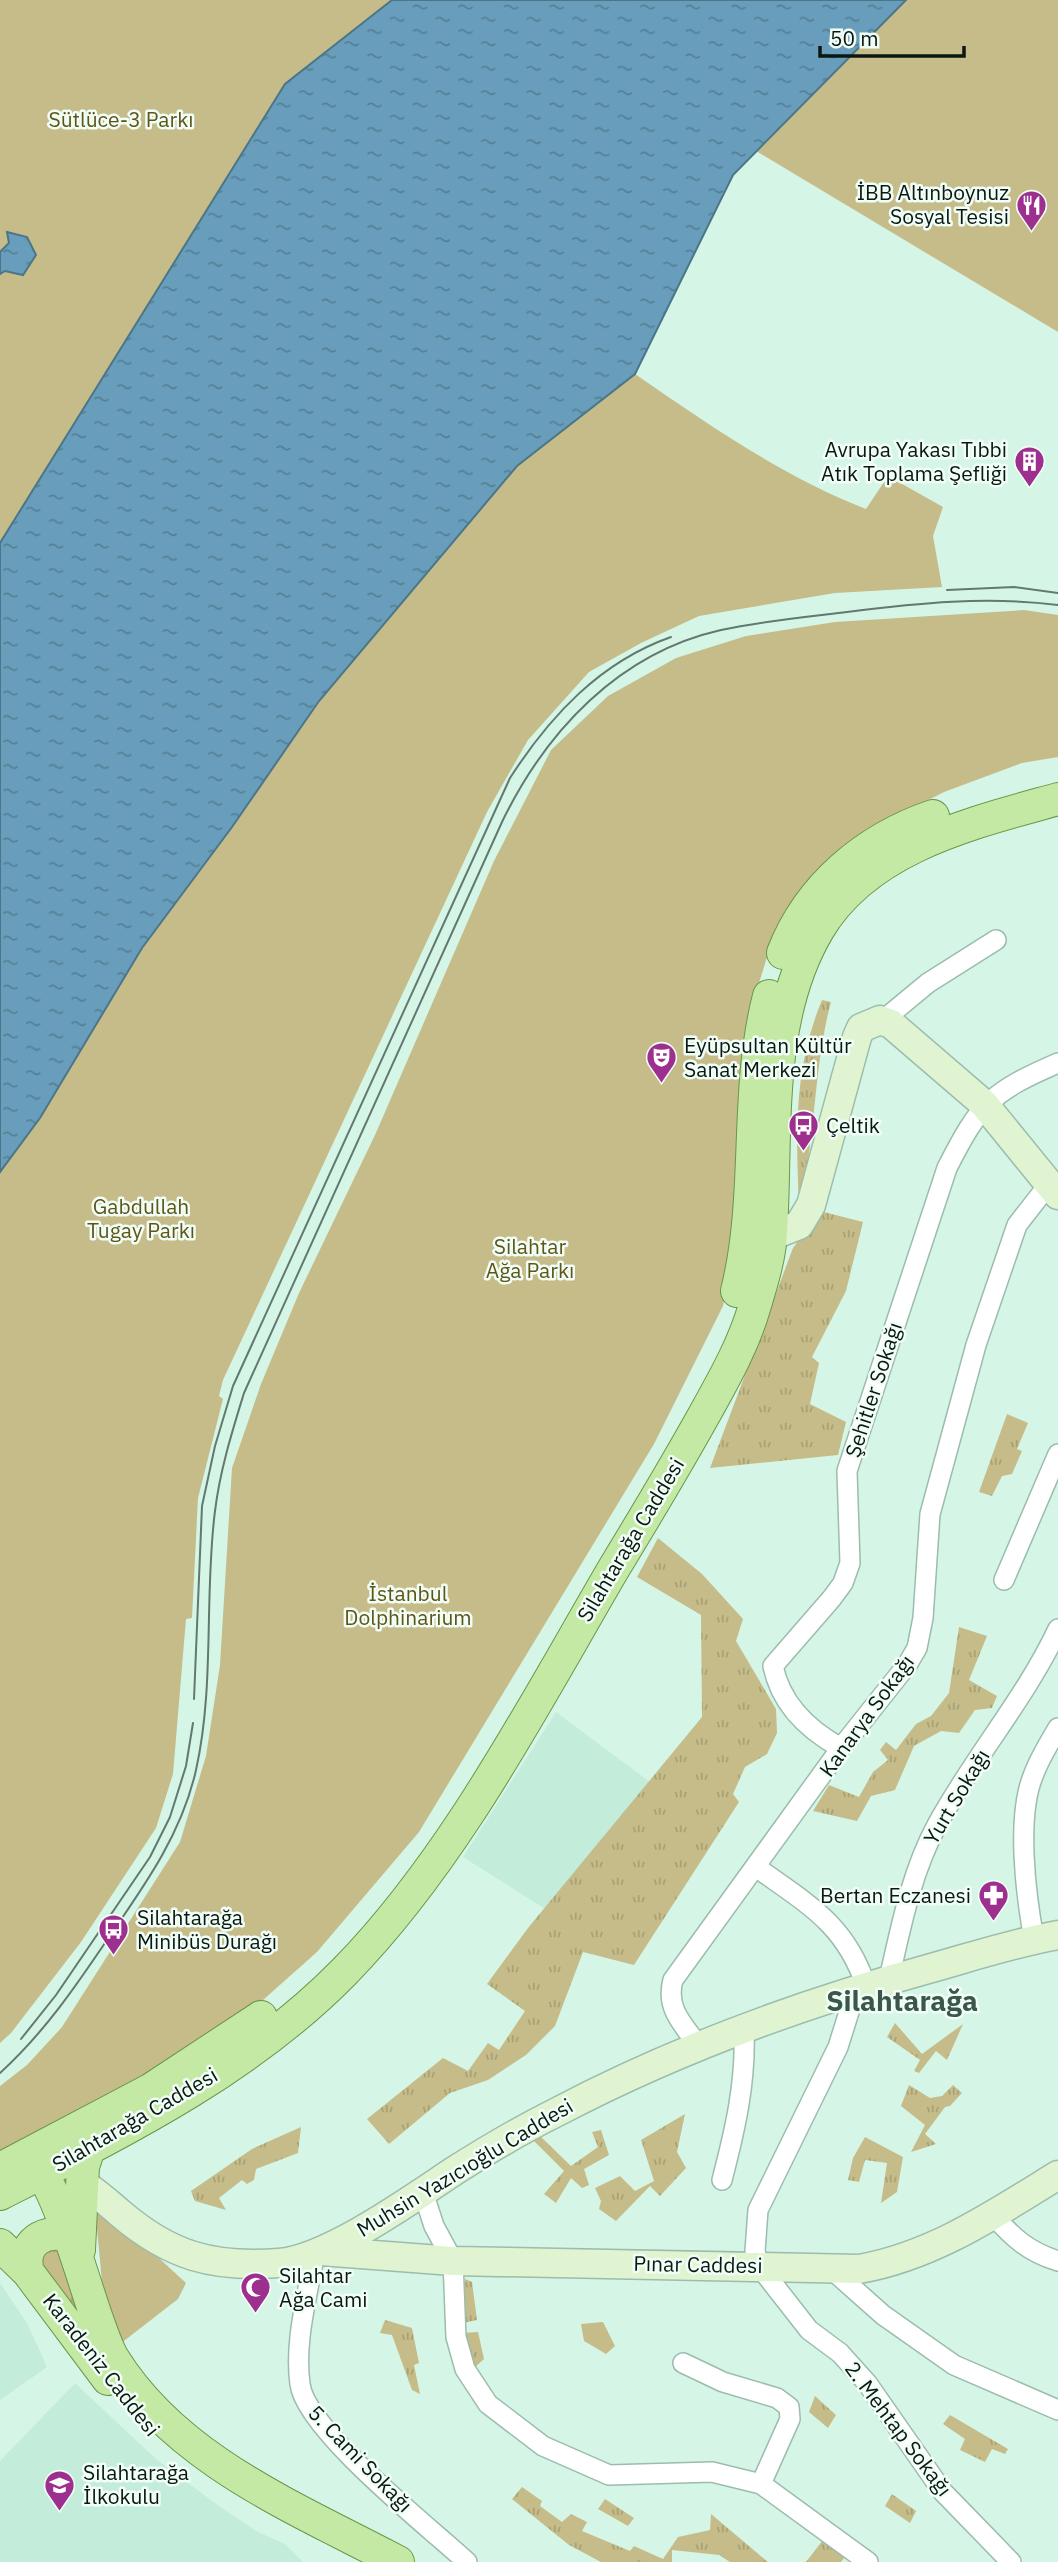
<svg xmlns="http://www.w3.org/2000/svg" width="1058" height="2562" font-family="'IBM Plex Sans',sans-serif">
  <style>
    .built { fill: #c3edda }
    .grass { fill: url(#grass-tufts) }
    .green { fill: #c5bc89 }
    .water { fill: url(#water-ripples); stroke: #4c7688; stroke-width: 2 }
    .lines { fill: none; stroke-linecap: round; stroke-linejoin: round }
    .street-casing { stroke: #9cbcad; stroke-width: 22 }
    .secondary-casing { stroke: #9cbcad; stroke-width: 31 }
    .primary-casing { stroke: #69964a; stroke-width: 34 }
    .street { stroke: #fff; stroke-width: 19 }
    .secondary { stroke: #e1f4d2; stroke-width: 28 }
    .primary { stroke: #c4e9a4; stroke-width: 32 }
    .tram { stroke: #63786f; stroke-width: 2 }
    .labels { text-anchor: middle; stroke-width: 5; stroke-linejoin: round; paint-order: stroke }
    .park-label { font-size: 21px; fill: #605517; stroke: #f1fef7 }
    .poi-label { font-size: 21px; fill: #0b1712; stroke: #f1fef7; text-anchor: start }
    .street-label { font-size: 21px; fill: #0b1712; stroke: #f1fef7 }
    .district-label { font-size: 28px; font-weight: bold; fill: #3a574a; stroke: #f1fef7 }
  </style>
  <defs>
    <pattern id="grass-tufts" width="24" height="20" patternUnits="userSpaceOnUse" patternTransform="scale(1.75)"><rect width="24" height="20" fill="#c5bc89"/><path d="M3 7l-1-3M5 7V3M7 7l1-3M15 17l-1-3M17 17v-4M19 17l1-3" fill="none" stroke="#a8a175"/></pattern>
    <pattern id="water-ripples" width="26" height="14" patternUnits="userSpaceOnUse" patternTransform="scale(1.75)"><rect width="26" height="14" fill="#689ebb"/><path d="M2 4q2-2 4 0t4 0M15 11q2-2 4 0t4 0" fill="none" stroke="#548097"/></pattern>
  </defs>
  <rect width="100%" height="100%" fill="#d5f6e7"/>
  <path class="built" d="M556 1712 650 1782 547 1910 463 1857Z
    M0 2283 27 2323 47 2367 0 2400Z
    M75 2383 156 2459 219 2506 258 2532 285 2544 303 2562H0V2461Z"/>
  <path class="grass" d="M822 1000 831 1002C813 1069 816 1140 799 1208 796 1134 793 1070 822 1000Z
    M820 1211 863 1222 846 1291 812 1357 819 1363 810 1404 846 1422 838 1455 710 1468 793 1248Z
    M1007 1414 1028 1423 1017 1449 1022 1451 1012 1474 1002 1476 992 1496 979 1492Z
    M658 1538 702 1574 743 1619 736 1641 776 1709 777 1733 767 1754 745 1767 733 1794 739 1802 634 1965 583 1952 555 2026 526 2055 488 2080 450 2093 389 2144 367 2119 443 2058 468 2071 488 2043 499 2050 525 2011 487 1984 528 1928 702 1717 701 1615 637 1577Z
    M959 1627 987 1636 969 1680 997 1696 992 1708 975 1710 959 1733 941 1731 914 1746 895 1790 871 1796 857 1821 813 1811 829 1785 859 1797 873 1772 888 1760 880 1750 886 1742 896 1750 916 1724 931 1716 949 1693Z
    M895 2023 922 2054 963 2024 947 2060 936 2051 919 2073 914 2071 920 2060 887 2037Z
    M909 2085 930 2098 942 2096 953 2085 962 2093 950 2106 945 2107 925 2134 936 2144 911 2152 925 2125 901 2106Z
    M685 2114 677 2152 686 2168 660 2196 650 2186 616 2221 599 2209 601 2201 595 2188 620 2176 635 2191 654 2181 641 2140Z
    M301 2127 298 2153 256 2169 254 2180 247 2184 242 2180 219 2198 226 2210 195 2201 191 2191 252 2149Z
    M601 2130 609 2155 584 2169 589 2185 582 2188 571 2178 556 2203 544 2194 564 2171 531 2138 539 2135 571 2166 598 2147 592 2132Z
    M865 2137 903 2157 897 2192 881 2203 887 2163 865 2160 859 2182 848 2180 853 2158Z
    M58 2246 91 2334 48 2287 38 2253Z
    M465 2279 472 2282 477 2320 463 2323Z
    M385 2320 412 2328 419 2363 414 2365 420 2394 412 2390 392 2335 380 2333Z
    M603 2322 615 2346 606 2354 584 2341 581 2324Z
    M478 2332 484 2359 473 2369 462 2333Z
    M815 2396 836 2415 828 2428 809 2412Z
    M950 2415 1008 2449 1005 2454 992 2449 985 2462 960 2450 965 2439 943 2424Z
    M522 2487 542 2501 540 2506 562 2522 571 2514 587 2522 582 2531 630 2551 634 2546 663 2559 678 2537 710 2530 711 2514 768 2562H730L719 2555 672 2550V2562H601L569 2545 512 2499Z
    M892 2494 916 2511 910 2523 885 2506Z
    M605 2499 634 2518 628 2526 598 2509Z
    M826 2536 847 2554 841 2562H806Z"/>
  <path class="green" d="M0 0H392L285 84 0 543Z
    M906 0H1058V332L756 151Z
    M635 374C709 425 782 476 866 509L888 476 943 507 933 536 942 587 835 593 699 616 641 643 589 672 528 740 487 812 223 1380 219 1396 223 1399 198 1498 192 1618 186 1619 173 1774 156 1828 81 1942 11 2033 0 2043V1172L40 1118 142 948 232 827 319 701 517 466Z
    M1024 610 1058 615V757L1022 763 944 792 868 831 815 873 774 935 748 1018 732 1262 723 1306 654 1444 419 1832 317 1952 253 2009 114 2101 0 2151V2086L27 2065 62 2027 180 1842 206 1756 220 1665 232 1468 261 1384 299 1293 375 1135 494 861 551 750 608 696 676 658 746 636 835 622Z
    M95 2208 148 2248 186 2283 178 2299 120 2344 102 2282Z"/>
  <path class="water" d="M392 0H906L733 175 635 374 517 466 319 701 232 827 142 948 40 1118 0 1172V543L285 84Z
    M7 232 27 237 36 255 23 275 5 271 0 274V252L9 243Z"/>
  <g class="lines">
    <defs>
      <path id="street" d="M882 1021 928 983 996 940
        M1004 1580 1058 1454
        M841 1748C808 1730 781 1705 773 1666L832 1598 843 1583 850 1563 847 1471 947 1168C980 1103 991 1092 1058 1063
        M756 1867C807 1904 845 1923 866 1986
        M1034 1939C1026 1896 1016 1818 1033 1776 1039 1759 1049 1743 1058 1728
        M889 1979C901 1927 911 1873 937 1825 974 1757 1025 1699 1058 1629
        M850 1991 849 2012 838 2047 758 2210 755 2251 759 2266 809 2330 840 2353 867 2383 943 2492 1011 2562
        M700 2048C684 2025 665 2009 673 1980L841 1748 907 1665 917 1648 923 1618 930 1514 976 1345 1017 1225 1049 1184
        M722 2180C735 2130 746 2083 744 2031
        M423 2192 434 2226 453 2261 456 2337 465 2369 488 2404 543 2446 609 2475 712 2472 761 2484 868 2562
        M993 2215C1013 2238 1029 2252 1058 2261
        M315 2251C308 2294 294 2341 300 2384 305 2429 430 2528 467 2562
        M829 2267 883 2315 954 2365 1058 2410
        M683 2363 723 2382 777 2398 789 2407 790 2419 761 2484"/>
      <path id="secondary" d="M771 1236 799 1225 811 1205 857 1037 861 1028 880 1020 891 1024 984 1104 1058 1195
        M82 2183C96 2192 107 2202 120 2213 170 2256 213 2268 279 2263 328 2259 412 2199 454 2171 487 2150 521 2130 557 2112 673 2051 801 2004 928 1969 971 1957 1013 1943 1058 1935
        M321 2251 453 2261 859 2269C933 2256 995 2214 1058 2175"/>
      <path id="primary" d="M783 953C809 886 866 839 933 816
        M737 1291C761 1195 744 1093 769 996
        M27 2162C61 2172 91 2322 113 2358 176 2460 296 2508 398 2562
        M0 2169 150 2090 261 2017
        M0 2194C122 2132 247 2071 344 1972 454 1860 535 1703 614 1568 645 1517 675 1467 704 1415 724 1379 744 1344 755 1305 762 1282 770 1256 771 1232 777 1132 765 1020 818 930 867 847 972 823 1058 799
        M0 2245 28 2272 108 2379
        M79 2250 83 2167 89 2148
        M28 2272C20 2243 45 2227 71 2237"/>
    </defs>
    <use href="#street" class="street-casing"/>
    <use href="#secondary" class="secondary-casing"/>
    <use href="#primary" class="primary-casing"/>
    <use href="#street" class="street"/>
    <use href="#secondary" class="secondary"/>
    <use href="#primary" class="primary"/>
    <path class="tram" d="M947 590 1014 587 1058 593
      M194 1699 202 1506 215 1446 233 1386 510 778C550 716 600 662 671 637
      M21 2039 56 1995 150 1857 170 1817 186 1766 193 1723
      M0 2073C44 2033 76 1986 109 1937 145 1885 182 1833 196 1770 215 1685 204 1596 215 1511 220 1470 232 1432 244 1393L502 822C546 731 619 653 721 630 763 621 805 617 847 612 918 603 986 596 1058 605"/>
  </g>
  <defs>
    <symbol id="restaurant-pin" viewBox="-11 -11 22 30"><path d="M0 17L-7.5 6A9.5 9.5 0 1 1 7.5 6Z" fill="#9d2f8f" stroke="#f1fef7"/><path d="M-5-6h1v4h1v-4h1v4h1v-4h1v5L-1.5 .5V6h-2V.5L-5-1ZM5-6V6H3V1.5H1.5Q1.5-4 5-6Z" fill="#fff"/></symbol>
    <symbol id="building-pin" viewBox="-11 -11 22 30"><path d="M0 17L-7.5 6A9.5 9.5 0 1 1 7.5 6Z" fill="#9d2f8f" stroke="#f1fef7"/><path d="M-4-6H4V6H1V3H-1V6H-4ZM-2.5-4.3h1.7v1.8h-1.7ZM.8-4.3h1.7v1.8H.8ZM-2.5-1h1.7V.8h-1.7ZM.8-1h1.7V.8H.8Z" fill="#fff"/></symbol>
    <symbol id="theatre-pin" viewBox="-11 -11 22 30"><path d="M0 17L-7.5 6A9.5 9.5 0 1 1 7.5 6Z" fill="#9d2f8f" stroke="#f1fef7"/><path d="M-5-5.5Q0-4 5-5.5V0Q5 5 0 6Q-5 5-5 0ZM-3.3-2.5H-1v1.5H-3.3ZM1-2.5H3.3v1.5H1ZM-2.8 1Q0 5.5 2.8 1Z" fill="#fff"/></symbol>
    <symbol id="bus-pin" viewBox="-11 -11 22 30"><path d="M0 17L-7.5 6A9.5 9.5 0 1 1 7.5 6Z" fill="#9d2f8f" stroke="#f1fef7"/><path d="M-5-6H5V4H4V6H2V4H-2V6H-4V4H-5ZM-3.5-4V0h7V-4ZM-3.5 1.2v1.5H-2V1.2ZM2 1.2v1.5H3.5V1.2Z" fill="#fff"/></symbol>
    <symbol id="pharmacy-pin" viewBox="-11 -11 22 30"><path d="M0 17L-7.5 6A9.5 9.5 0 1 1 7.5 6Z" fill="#9d2f8f" stroke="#f1fef7"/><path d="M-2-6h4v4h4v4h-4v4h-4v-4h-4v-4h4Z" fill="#fff"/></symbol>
    <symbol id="mosque-pin" viewBox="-11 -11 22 30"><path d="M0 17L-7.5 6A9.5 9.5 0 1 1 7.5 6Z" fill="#9d2f8f" stroke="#f1fef7"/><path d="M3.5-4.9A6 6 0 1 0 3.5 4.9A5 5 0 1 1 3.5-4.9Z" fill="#fff"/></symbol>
    <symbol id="school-pin" viewBox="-11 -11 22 30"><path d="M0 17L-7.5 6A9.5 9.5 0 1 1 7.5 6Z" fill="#9d2f8f" stroke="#f1fef7"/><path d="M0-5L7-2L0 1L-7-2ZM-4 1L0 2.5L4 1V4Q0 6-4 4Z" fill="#fff"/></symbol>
  </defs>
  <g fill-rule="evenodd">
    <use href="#restaurant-pin" x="1014" y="188" width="35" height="47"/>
    <use href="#building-pin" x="1012" y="444" width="35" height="47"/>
    <use href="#theatre-pin" x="644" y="1040" width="35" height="47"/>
    <use href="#bus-pin" x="786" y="1108" width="35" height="47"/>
    <use href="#pharmacy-pin" x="976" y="1878" width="35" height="47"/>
    <use href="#bus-pin" x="96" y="1912" width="35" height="47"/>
    <use href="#mosque-pin" x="238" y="2270" width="35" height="47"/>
    <use href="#school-pin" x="42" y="2468" width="35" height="47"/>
  </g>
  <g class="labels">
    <g class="park-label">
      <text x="121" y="127">Sütlüce-3 Parkı</text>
      <text x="141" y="1214">Gabdullah<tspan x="141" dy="24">Tugay Parkı</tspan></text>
      <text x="530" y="1254">Silahtar<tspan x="530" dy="24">Ağa Parkı</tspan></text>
      <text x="408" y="1601">İstanbul<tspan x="408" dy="24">Dolphinarium</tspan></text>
    </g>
    <g class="poi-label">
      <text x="1009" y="200" text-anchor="end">İBB Altınboynuz<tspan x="1009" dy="24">Sosyal Tesisi</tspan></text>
      <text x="1007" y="457" text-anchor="end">Avrupa Yakası Tıbbi<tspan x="1007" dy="24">Atık Toplama Şefliği</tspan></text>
      <text x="684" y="1053">Eyüpsultan Kültür<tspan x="684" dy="24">Sanat Merkezi</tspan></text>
      <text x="826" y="1133">Çeltik</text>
      <text x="971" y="1903" text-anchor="end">Bertan Eczanesi</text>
      <text x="137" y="1925">Silahtarağa<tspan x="137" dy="24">Minibüs Durağı</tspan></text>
      <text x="279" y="2283">Silahtar<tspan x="279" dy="24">Ağa Cami</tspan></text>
      <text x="83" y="2480">Silahtarağa<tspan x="83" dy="24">İlkokulu</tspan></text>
    </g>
    <g class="street-label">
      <text transform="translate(874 1390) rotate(-72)" y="7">Şehitler Sokağı</text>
      <text transform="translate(631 1540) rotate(-59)" y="7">Silahtarağa Caddesi</text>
      <text transform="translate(867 1716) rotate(-54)" y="7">Kanarya Sokağı</text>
      <text transform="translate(957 1797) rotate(-59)" y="7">Yurt Sokağı</text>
      <text transform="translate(135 2120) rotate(-30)" y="7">Silahtarağa Caddesi</text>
      <text transform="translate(465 2168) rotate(-31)" y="7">Muhsin Yazıcıoğlu Caddesi</text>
      <text transform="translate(698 2265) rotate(1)" y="7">Pınar Caddesi</text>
      <text transform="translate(101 2365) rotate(52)" y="7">Karadeniz Caddesi</text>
      <text transform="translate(898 2429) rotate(53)" y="7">2. Mehtap Sokağı</text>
      <text transform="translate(360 2459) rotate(46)" y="7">5. Cami Sokağı</text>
    </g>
    <g class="district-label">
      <text x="902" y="2011">Silahtarağa</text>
    </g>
  </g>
  <path d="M820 46v10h144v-10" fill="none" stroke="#0b1712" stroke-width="3.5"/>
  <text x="830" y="46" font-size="21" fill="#0b1712" stroke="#f1fef7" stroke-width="5" paint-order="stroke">50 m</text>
</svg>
